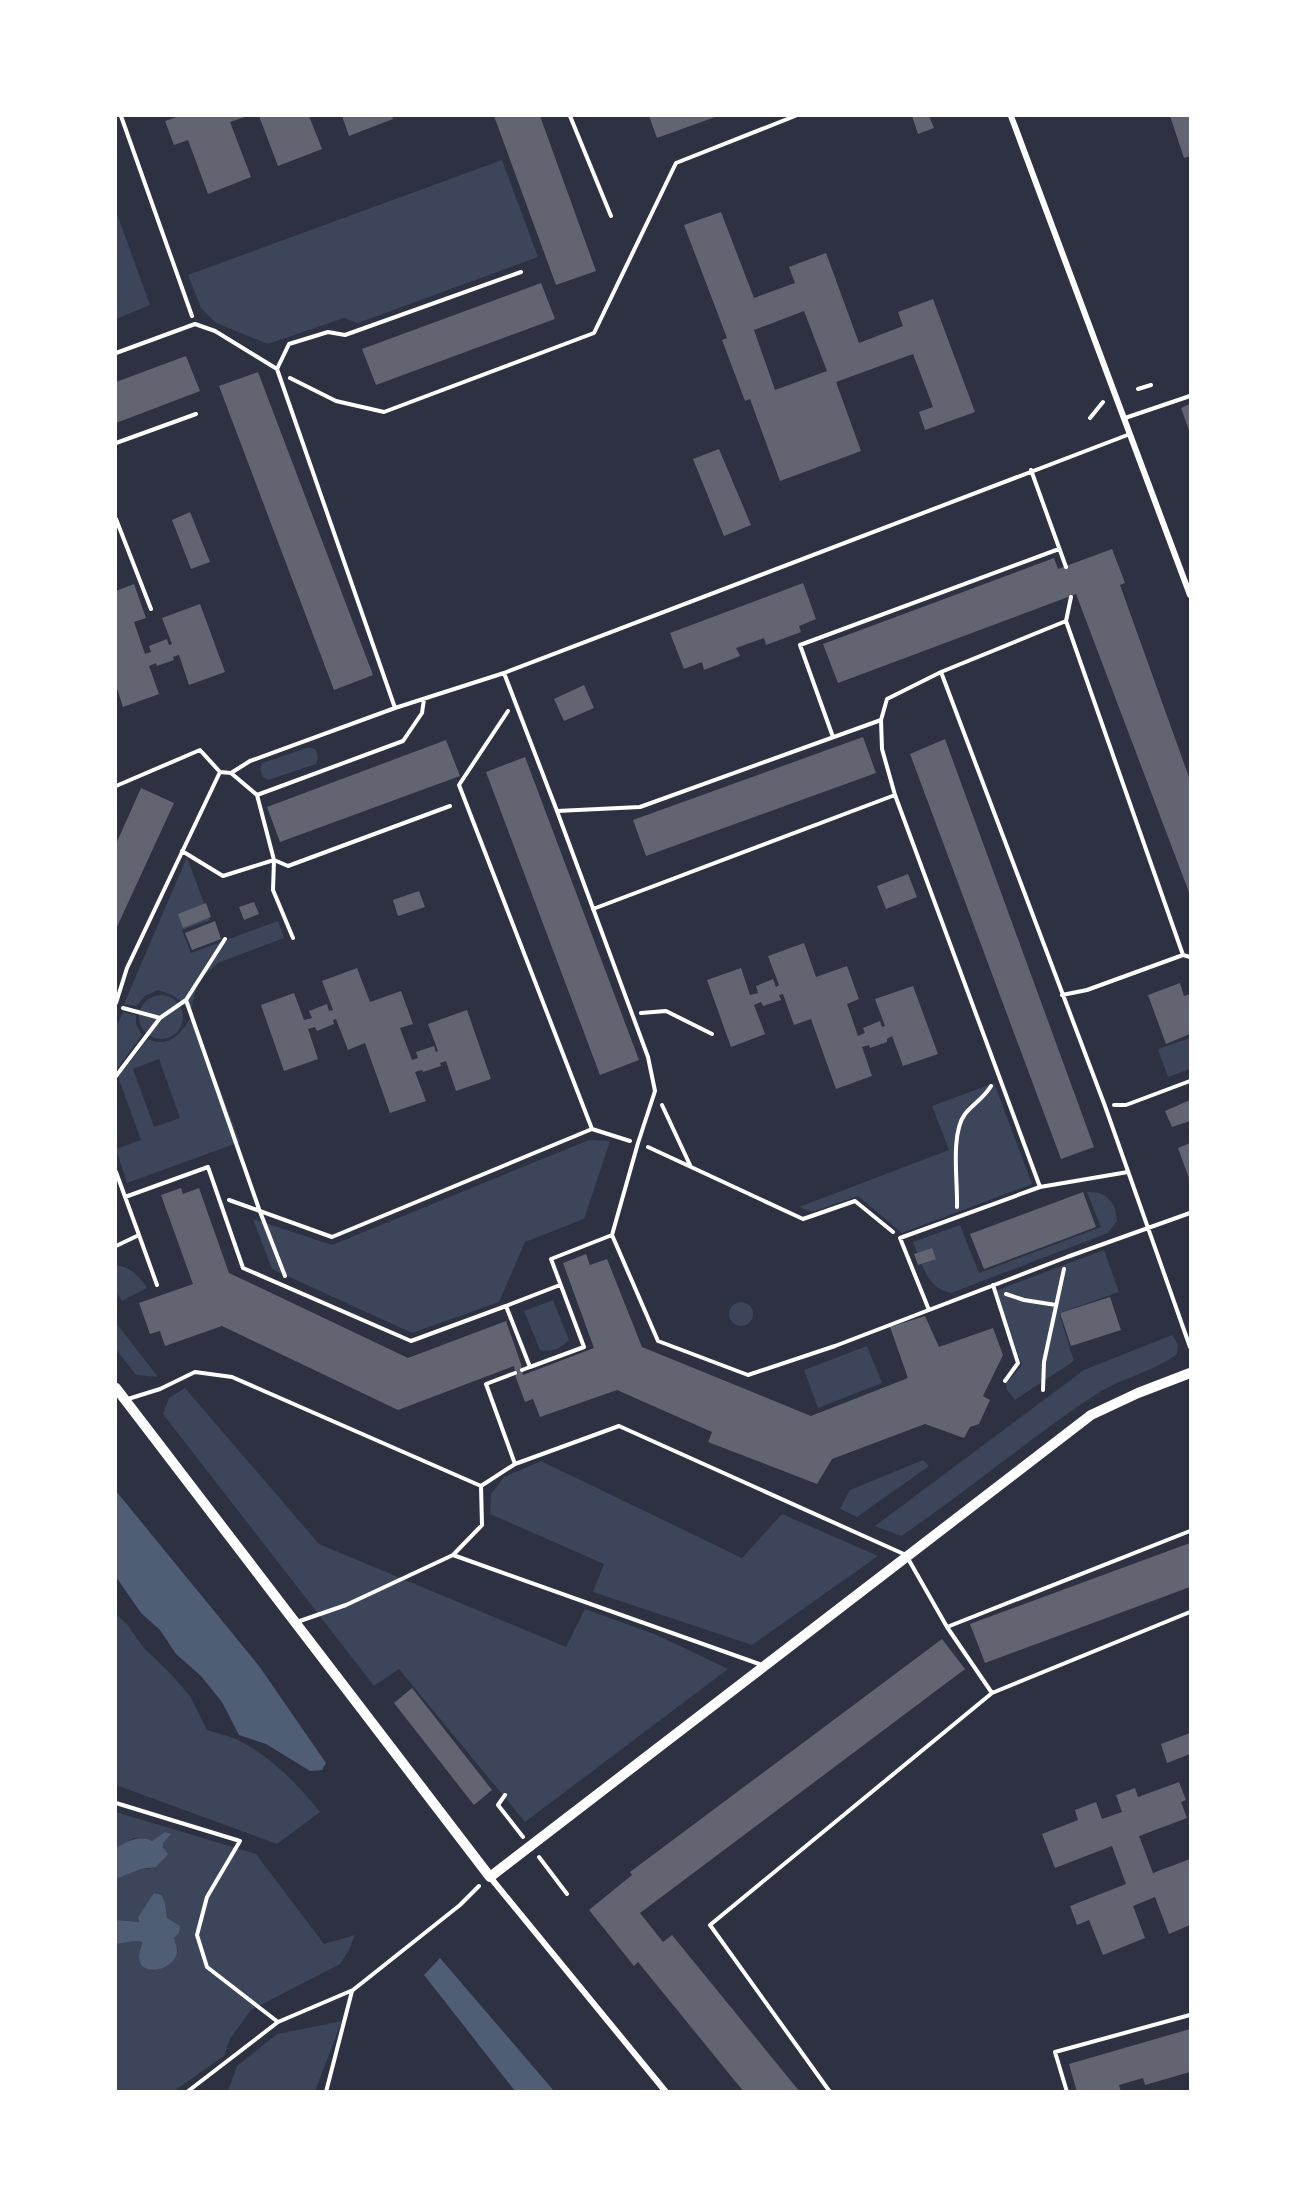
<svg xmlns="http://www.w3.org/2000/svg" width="1306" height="2207" font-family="Raleway,sans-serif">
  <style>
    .green { fill: #3c4559; fill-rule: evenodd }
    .water { fill: #4f5d75 }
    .building { fill: #626471; fill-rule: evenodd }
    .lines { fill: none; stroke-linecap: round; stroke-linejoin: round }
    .path { stroke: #fff; stroke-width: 4 }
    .service { stroke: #fff; stroke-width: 4 }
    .minor { stroke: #fff; stroke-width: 6 }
    .tertiary { stroke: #fff; stroke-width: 10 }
  </style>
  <rect width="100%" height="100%" fill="#2d3142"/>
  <path class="green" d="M502 160 538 257 358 323 344 318 268 344 216 323 201 308 188 275Z
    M116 211 150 305 116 319Z
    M310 747 316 750 318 758 316 764 268 780 263 777 260 769 262 763Z
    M187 857 210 920 182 930 191 953 278 921 284 938 218 963 198 981 190 1014C181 999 174 995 158 990L145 996 136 1006 124 1004Z
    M139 1017a22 22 0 1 1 44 0a22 22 0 1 1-44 0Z
    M123 1012 136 1015V1024L142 1035 116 1070V1028Z
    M192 1016 240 1142 127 1183 116 1149 141 1140 118 1077 148 1039C170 1049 181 1033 192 1016ZM159 1059 180 1118 154 1127 133 1069Z
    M1190 1038V1069L1168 1077 1158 1049Z
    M994 1083 1032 1184 902 1233 858 1196 812 1212 799 1207 949 1150 932 1106Z
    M589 1140 610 1141 584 1219 525 1242 499 1302 412 1333 272 1269 253 1219 332 1245Z
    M1087 1192C1107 1191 1116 1202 1117 1221L1108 1233 951 1293C927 1289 921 1262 913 1242L960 1225 979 1273 1101 1227Z
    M1104 1250 1119 1292 1059 1313 1074 1361 1015 1400 1007 1390 1006 1384 1022 1365 995 1291Z
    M116 1265C130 1267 140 1276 147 1288L122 1301 116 1292Z
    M553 1300 569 1340C560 1349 553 1352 540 1350L524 1311Z
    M729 1314a12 12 0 1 1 24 0a12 12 0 1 1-24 0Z
    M116 1323 158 1377 136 1375 116 1349Z
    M1172 1335 1178 1344 1177 1354C1152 1373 1120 1378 1095 1395 1028 1439 967 1492 901 1536L875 1526 1084 1370Z
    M867 1346 882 1383 818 1408 804 1370Z
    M185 1388 319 1544 566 1647 585 1609 657 1635 728 1669 525 1822 399 1669 374 1686 163 1414 169 1398Z
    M923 1460 929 1466 857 1517 840 1509 850 1490Z
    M541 1461 742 1558 782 1514 878 1556 752 1645 593 1592 604 1564 490 1514 491 1494 504 1477Z
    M116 1614 127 1624 143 1647 169 1672 190 1696 207 1730C217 1733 229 1736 238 1740 270 1756 298 1784 320 1812L277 1844 116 1785Z
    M116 1812 256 1854 324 1944 355 1935 349 1950 340 1964 251 2010 230 2039 224 2056 174 2091H116V1944C125 1944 134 1939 142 1942L139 1956 144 1966 152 1971 178 1951 174 1938 180 1927 167 1918 166 1907 155 1893 138 1917 139 1922 118 1920 116 1922V1879L141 1869H149C156 1858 165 1850 162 1836L152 1841 134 1838 116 1848Z
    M342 2021 315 2091H228L237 2066 277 2034Z"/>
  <path class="water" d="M116 1491 259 1666 326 1763 322 1770 310 1771 266 1744 239 1735 222 1702 201 1676 176 1654 160 1630 141 1613 116 1577Z
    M165 1832 171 1834 163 1843V1848L168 1854 156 1867 141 1869 116 1879V1848C128 1841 138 1835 152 1841Z
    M154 1893 162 1895 166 1908 167 1918 180 1926 179 1933 174 1938C175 1943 178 1948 177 1953 174 1970 139 1979 139 1956 139 1951 142 1946 142 1942 134 1939 124 1944 116 1944V1922L118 1920 139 1922 138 1917Z
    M440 1958 554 2091H515L424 1975Z"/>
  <path class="building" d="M180 116H248L230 122 251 177 208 194 188 140 174 145 165 121Z
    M259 116H309L322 149 278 166Z
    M342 116H392L393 119 349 136Z
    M494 116H540L596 271 556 285Z
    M649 116H718L657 138Z
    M912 116H929L934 128 918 134Z
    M1170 116H1190V156L1184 158Z
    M721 212 754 298 795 283 789 267 826 253 859 343 903 326 898 312 933 299 975 412 925 430 919 412 933 407 913 354 836 382 861 451 780 481 750 399 745 401 722 340 727 338 684 225ZM804 311 827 371 775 390 754 330Z
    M541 283 555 319 376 385 362 349Z
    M186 356 200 391 116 423V382Z
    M258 372 373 675 334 690 219 386Z
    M1190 404V433L1181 408Z
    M719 449 751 525 724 536 693 459Z
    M190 512 210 562 191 569 172 520Z
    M1112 549 1125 583 1120 585 1190 780V895L1076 594 838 683 823 644 1054 558 1058 569Z
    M803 583 816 619 799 626 801 632 766 645 764 638 736 648 740 656 704 670 702 662 684 669 670 633Z
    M134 584 146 618 134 622 145 654 151 652 149 646 167 639 169 645 172 644 162 618 200 604 225 672 189 685 179 655 173 657 174 660 157 666 156 663 149 666 159 694 123 707 116 685V591Z
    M584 685 594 708 564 721 554 699Z
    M863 737 876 773 646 856 633 820Z
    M945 739 1094 1147 1061 1159 910 754Z
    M446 740 460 776 280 842 267 807Z
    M525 757 639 1060 600 1075 486 772Z
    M141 788 174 803 116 929V844Z
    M908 874 917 897 886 909 877 886Z
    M419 891 425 907 398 916 393 900Z
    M254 902 259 914 244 920 239 907Z
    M206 903 211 917 183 928 178 914Z
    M215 921 221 939 192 950 185 933Z
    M804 943 816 977 847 966 859 999 847 1004 858 1036 865 1033 863 1028 880 1021 882 1027 885 1026 875 999 913 986 938 1054 903 1066 892 1036 887 1039V1042L870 1048 869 1045 862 1047 872 1076 836 1089 811 1019 794 1025 783 994 779 995 781 1000 763 1006 761 1002 754 1005 765 1034 731 1047 707 980 741 968 750 995 758 993 756 986 773 979 776 987 779 985 768 956Z
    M357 968 370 1002 401 991 413 1024 400 1028 412 1060 418 1058 416 1052 434 1046 436 1052 438 1051 428 1024 467 1010 491 1079 456 1091 446 1061 440 1063 441 1066 423 1072 422 1070 415 1072 426 1101 390 1113 365 1043 348 1050 336 1019 333 1020 334 1024 317 1031 315 1027 308 1029 318 1059 284 1071 261 1005 294 993 304 1020 312 1018 309 1011 327 1004 329 1011 333 1010 322 981Z
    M1180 983 1184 996 1190 994V1034L1166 1044 1148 995Z
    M1190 1100V1121L1172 1127 1165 1111Z
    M1190 1143V1181L1178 1148Z
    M181 1188 183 1194 199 1188 229 1273 408 1358 506 1321 521 1364 523 1375 594 1348 563 1263 586 1254 590 1265 607 1259 642 1347 811 1416 908 1378 890 1327 925 1316 939 1347 993 1328 1003 1355 983 1396 990 1400 979 1424 970 1427 964 1438 925 1424 832 1459 817 1484 708 1442 712 1432 617 1390 540 1417 533 1399 525 1402 516 1378 514 1366 398 1410 222 1326 165 1346 160 1331 150 1334 139 1303 193 1284 161 1195Z
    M1083 1192 1096 1227 984 1269 970 1234Z
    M932 1248 936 1259 918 1265 914 1254Z
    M1110 1297 1121 1330 1071 1346 1060 1313Z
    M1190 1543V1587L985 1663 970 1624Z
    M942 1639 965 1669 640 1913 663 1942 672 1935 800 2092H744L638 1962 634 1966 589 1910 632 1875 630 1872Z
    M412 1688 492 1790 474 1805 394 1703Z
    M1190 1733V1754L1167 1763 1161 1744Z
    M1179 1782 1186 1800 1181 1802 1187 1818 1139 1836 1153 1873 1190 1859V1925L1169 1934 1155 1897 1133 1906 1145 1938 1103 1955 1089 1920 1077 1925 1070 1906 1126 1884 1112 1846 1055 1868 1042 1834 1078 1820 1075 1810 1096 1802 1102 1819 1122 1812 1116 1795 1135 1788 1138 1797Z
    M1190 2029V2072L1145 2085 1143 2078 1119 2085 1121 2092H1077L1069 2064Z"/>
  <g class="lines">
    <path class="path" d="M121 116 192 316
      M290 378 336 401 384 412 594 333 676 163 795 116
      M1138 389 1151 385
      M1090 418 1103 402
      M508 711 459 785 592 1129
      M186 1000 259 1209 285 1276
      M123 1008 160 1018
      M641 1013 666 1011 712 1034
      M116 1076 160 1018 186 1000 225 939
      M662 1105 690 1165
      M1114 1105H1126L1190 1081
      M648 1147 803 1219 855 1201 893 1232
      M229 1200 332 1237 592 1129 630 1141
      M957 1207C958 1183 950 1134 965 1114 973 1104 984 1098 991 1086
      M1006 1294 1024 1300 1056 1305
      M1043 1390 1044 1362 1064 1269
      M505 1795 498 1805 523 1837
      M116 1803 240 1841 207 1897 197 1935 207 1967 278 2022
      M539 1857 567 1894
      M187 2092 278 2022 353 1990 460 1905 479 1886
      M326 2092 352 1991"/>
    <path class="service" d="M570 116 611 216
      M116 353 195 324 215 331 277 369 289 344 328 332 345 335 521 272
      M277 369 395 708
      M1125 418 1190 396
      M116 443 196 414
      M1031 470 1066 567
      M116 519 151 609
      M1071 597 1066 621 1183 955
      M941 672 1105 1106 1190 1347
      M504 673 557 811 648 1057 655 1091 638 1143 612 1235
      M833 737 800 645 1059 549
      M231 773 257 795 403 741 422 713 424 699
      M116 786 200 750 220 772
      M257 795 274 860 288 866 450 806
      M895 795 1040 1187 1128 1172
      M557 811 640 807 881 720 887 699 941 672 1066 621
      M182 851 223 876 274 860 273 890 293 938
      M593 909 895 795 882 749 881 720
      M1062 995 1087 990 1183 955 1190 957
      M116 1003 127 968 220 772 231 773 250 761 395 708 504 673 1130 434
      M116 1172 139 1235 116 1246
      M125 1197 208 1167 243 1268 411 1341 506 1306 530 1367 584 1347 551 1259 612 1235 658 1341 748 1375 835 1346 1067 1257 1190 1213
      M139 1235 157 1285
      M993 1285 1018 1363 1005 1381
      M506 1306 560 1285
      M929 1310 900 1238 1040 1187
      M522 1370 530 1367
      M128 1399 160 1389 195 1372 232 1377 481 1486 515 1464 619 1426 906 1555 947 1627 992 1693 1190 1612
      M515 1464 486 1384 515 1373
      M481 1486 482 1525 453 1555 762 1665
      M297 1622 346 1605 453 1555
      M947 1627 1190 1531
      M830 2092 710 1925 992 1693
      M1067 2092 1055 2052 1190 2015"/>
    <path class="minor" d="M1011 116 1190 595
      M490 1877 666 2092"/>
    <path class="tertiary" d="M116 1388 490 1877 1091 1415 1138 1393 1190 1373"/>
  </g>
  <rect width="1306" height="2207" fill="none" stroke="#ffffff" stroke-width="234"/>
</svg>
